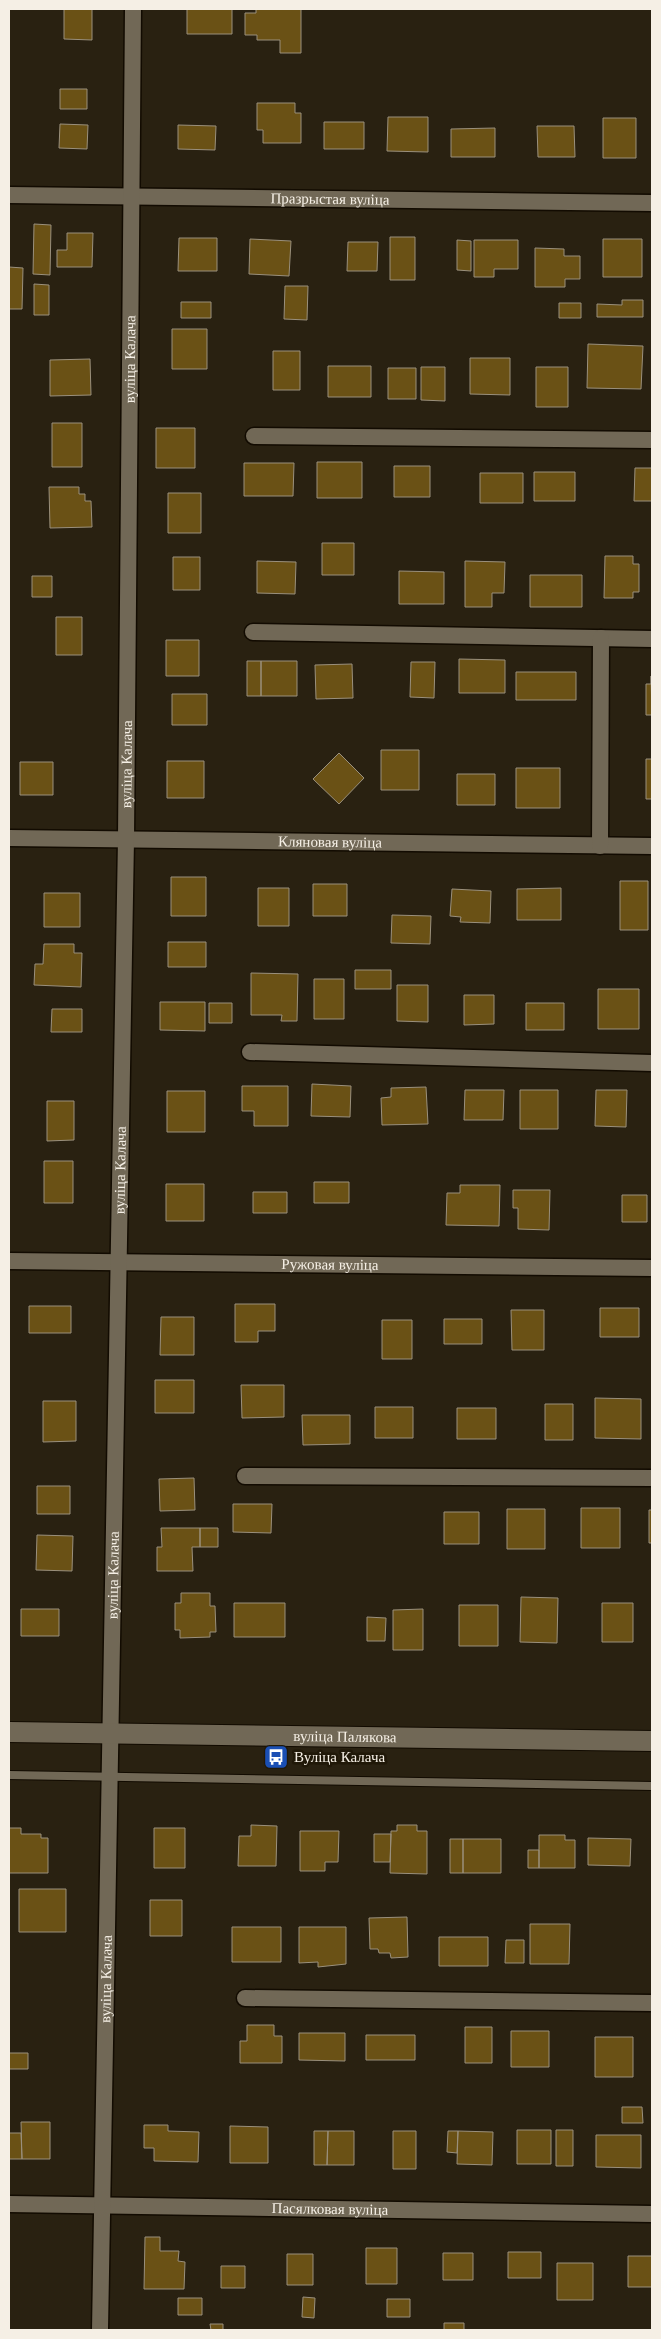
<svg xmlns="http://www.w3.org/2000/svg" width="661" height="2339" font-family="'Times New Roman',serif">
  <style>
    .building { fill: #6a5115; stroke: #9a907d }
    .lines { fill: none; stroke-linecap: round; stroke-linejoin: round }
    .service-casing { stroke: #120b01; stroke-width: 10 }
    .minor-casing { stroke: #120b01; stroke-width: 19 }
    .tertiary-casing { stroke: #120b01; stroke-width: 22 }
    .service { stroke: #716856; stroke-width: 8 }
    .minor { stroke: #716856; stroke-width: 16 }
    .tertiary { stroke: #716856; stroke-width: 20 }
    .labels { text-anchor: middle; stroke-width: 5; stroke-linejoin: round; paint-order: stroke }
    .street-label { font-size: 15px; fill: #f5efe5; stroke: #201808 }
    .poi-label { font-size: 15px; fill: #f5efe5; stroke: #201808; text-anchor: start }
  </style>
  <rect width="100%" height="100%" fill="#292111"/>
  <path class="building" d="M64 9H92V40L64 39Z
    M187 9H232V34H187Z
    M256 9H301V53H280V40H257V35H245V13H256Z
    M60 89H87V109H60Z
    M257 103H295V113H301V143H263V130H257Z
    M388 117H428V152L387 151Z
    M603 118H636V158H603Z
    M324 122H364V149H324Z
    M60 124 88 125 87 149 59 148Z
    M178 125 216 126 215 150 178 149Z
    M537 126H574L575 157H538Z
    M495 128V157H451V129Z
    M34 224 51 225 50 275 33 274Z
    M67 233H93L92 267H57V250H67Z
    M390 237H415V280H390Z
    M179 238H217V271H178Z
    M250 239 291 241 289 276 249 274Z
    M603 239H642V277H603Z
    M457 240 471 241V271L457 270Z
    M474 240H518V269H494V277H474Z
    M348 242H378L377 271H347Z
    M535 248 564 249V256H580V279H565V287H535Z
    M9 267 23 268 22 309H9Z
    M34 284 49 285V315H34Z
    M285 286H308L307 320 284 319Z
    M622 300H643V317H597V304L622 305Z
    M181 302H211V318H181Z
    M559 303H581V318H559Z
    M172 329H207V369H172Z
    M588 344 643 346 641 389 587 388Z
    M273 351H300V390H273Z
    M470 358H510V395L470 394Z
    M90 359 91 395 50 396V360Z
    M328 366H371V397H328Z
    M421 367H445V401L421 400Z
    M536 367H568V407H536Z
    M388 368H416V399H388Z
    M52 423H82V467H52Z
    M156 428H195V468H156Z
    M317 462H362V498H317Z
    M244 463H294L293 496H244Z
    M394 466H430V497H394Z
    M635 468H652V501H634Z
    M534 472H575V501H534Z
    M480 473H523V503H480Z
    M49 487H79V494H85V501H91L92 527 50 528Z
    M168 493H201V533H168Z
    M322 543H354V575H322Z
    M605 556H633V564H639V592H633V598H604Z
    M173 557H200V590H173Z
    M257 561 296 562 295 594 257 593Z
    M465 561 505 562 504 593H492V607H465Z
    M399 571 444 572V604H399Z
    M530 575H582V607H530Z
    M32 576H52V597H32Z
    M56 617H82V655H56Z
    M166 640H199V676H166Z
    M459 659 505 660V693H459Z
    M247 661H261V696H247Z
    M261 661H297V696H261Z
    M411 662H435L434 698 410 697Z
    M352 664 353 698 316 699 315 665Z
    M516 672H576V700H516Z
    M651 676 652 715H646V684H651Z
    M172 694H207V725H172Z
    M381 750H419V790H381Z
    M339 753 364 778 339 804 313 779Z
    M646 759H652V799H646Z
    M167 761H204V798H167Z
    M20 762H53V795H20Z
    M516 768H560V808H516Z
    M457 774H495V805H457Z
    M171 877H206V916H171Z
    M620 881H648V930H620Z
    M313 884H347V916H313Z
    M258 888H289V926H258Z
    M561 888V920H517V889Z
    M452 889 491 891 490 923 460 922 461 917 450 916Z
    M44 893H80V927H44Z
    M392 915 431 916 430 944 391 943Z
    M168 942H206V967H168Z
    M44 944H74V953H82L81 987 34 985 35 964H43Z
    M355 970H391V989H355Z
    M251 973 298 974 297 1021H281L282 1015H251Z
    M314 979H344V1019H314Z
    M397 985H428V1022L397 1021Z
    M598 989H639V1029H598Z
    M464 995H494V1024L464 1025Z
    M160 1002H205V1031L160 1030Z
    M209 1003H232V1023H209Z
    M526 1003H564V1030H526Z
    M52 1009H82V1032H51Z
    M312 1084 351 1086 350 1117 311 1116Z
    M242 1086H288V1126H254V1111H242Z
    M426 1087 428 1124 382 1125 381 1098 391 1097V1088Z
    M465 1090H504L503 1120H464Z
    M520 1090H558V1129H520Z
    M596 1090H627L626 1127 595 1126Z
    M167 1091H205V1132H167Z
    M47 1101H74V1140L47 1141Z
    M44 1161H73V1203H44Z
    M314 1182H349V1203H314Z
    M166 1184H204V1221H166Z
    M460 1185H500L499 1226 446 1225 447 1193H460Z
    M513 1190H550L549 1230 518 1229V1208H513Z
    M253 1192H287V1213H253Z
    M622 1195H647V1222H622Z
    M235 1304H275V1331H258V1342H235Z
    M29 1306H71V1333H29Z
    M600 1308H639V1337H600Z
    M511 1310H544V1350H512Z
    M161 1317H194V1355H160Z
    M444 1319H482V1344H444Z
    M382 1320H412V1359H382Z
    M155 1380H194V1413H155Z
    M241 1385H284V1417L242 1418Z
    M595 1398 641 1399V1439L595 1438Z
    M43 1401H76V1441L43 1442Z
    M545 1404H573V1440H545Z
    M375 1407H413V1438H375Z
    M457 1408H496V1439H457Z
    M302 1415H350V1444L303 1445Z
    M194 1478 195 1510 160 1511 159 1479Z
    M37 1486H70V1514H37Z
    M233 1504H272L271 1533 233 1532Z
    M581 1508H620V1548H581Z
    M507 1509H545V1549H507Z
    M649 1510H652V1543H649Z
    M444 1512H479V1544H444Z
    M161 1528H200V1547H192L193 1571H157V1547H162Z
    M200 1528H218V1547H200Z
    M37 1535 73 1536 72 1571 36 1570Z
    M181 1593H210V1606H215L216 1632H210V1637L180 1638V1630H175V1603H181Z
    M521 1597 558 1598 557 1643 520 1642Z
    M234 1603H285V1637H234Z
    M602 1603H633V1642H602Z
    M459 1605H498V1646H459Z
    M21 1609H59V1636H21Z
    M423 1609V1650H393V1610Z
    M367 1617 386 1618 385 1641H367Z
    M251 1825 277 1826 276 1866H238L239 1836H251Z
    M397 1825H417V1831H427V1874L390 1873 391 1831H397Z
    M9 1828H21V1834H41V1838H48V1873H9Z
    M154 1828H185V1868H154Z
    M300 1831H339L338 1862H325V1871H300Z
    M374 1834H391L390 1862H374Z
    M539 1835H565V1840H575V1868H539Z
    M588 1838 631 1839 630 1866 588 1865Z
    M450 1839H463V1873H450Z
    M463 1839H501V1873H463Z
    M528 1850H539V1868H528Z
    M19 1889H66V1932H19Z
    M150 1900H182V1936H150Z
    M407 1917 408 1957 391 1958 390 1953H379L378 1949H370L369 1918Z
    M530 1924H570L569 1964H530Z
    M232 1927H281V1962H232Z
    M299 1927H346V1964L318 1967V1962L299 1963Z
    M439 1937H488V1966H439Z
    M506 1940H524V1963H505Z
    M247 2025H274V2036H282V2063H240V2041H247Z
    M465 2027H492V2063H465Z
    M511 2031H549V2067H511Z
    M299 2033H345V2061L299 2060Z
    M366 2035H415V2060H366Z
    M595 2037H633V2077H595Z
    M9 2053H28V2069H9Z
    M622 2107H642L643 2123H622Z
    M21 2122H50V2159H22Z
    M144 2125H168V2131L199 2132 198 2162 154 2161V2148H144Z
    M230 2126 268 2127V2163H230Z
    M517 2130H551V2164H517Z
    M556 2130H573V2166H556Z
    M314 2131H328L327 2165H314Z
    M328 2131H354V2165H327Z
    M393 2131H416V2169H393Z
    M448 2131H458L457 2153 447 2152Z
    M458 2131 493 2132 492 2165 457 2164Z
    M9 2133H21L22 2159H9Z
    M596 2135H641V2168L596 2167Z
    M145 2237H160V2251H179L178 2261 185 2262 184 2289H144Z
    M366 2248H397V2284H366Z
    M508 2252H541V2278H508Z
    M443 2253H473V2280H443Z
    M287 2254H313V2285H287Z
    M628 2256H652V2287H628Z
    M557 2263H593V2300H557Z
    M221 2266H245V2288H221Z
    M303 2297 315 2298 314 2318 302 2317Z
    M178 2298H202V2315H178Z
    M387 2299H410V2317H387Z
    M444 2323H464V2330H444Z
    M210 2324H223V2330H211Z"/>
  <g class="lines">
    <defs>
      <path id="service" d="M9 1775 652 1786"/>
      <g id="minor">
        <path id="s1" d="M9 195 652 203"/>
        <path d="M254 436 652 440"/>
        <path d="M253 632 652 639"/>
        <path id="s2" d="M9 838 652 846"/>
        <path d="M600 846 601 638"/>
        <path d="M250 1052 652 1063"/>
        <path id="s3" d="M9 1261 652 1268"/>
        <path d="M245 1476 652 1478"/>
        <path d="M245 1998 652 2003"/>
        <path id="s4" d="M9 2204 652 2214"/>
        <path id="s5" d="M100 2330 126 839 133 9"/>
      </g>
      <g id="tertiary">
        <path id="s6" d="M9 1732 652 1741"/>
      </g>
    </defs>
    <use href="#service" class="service-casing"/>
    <use href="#minor" class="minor-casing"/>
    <use href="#tertiary" class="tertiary-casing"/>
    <use href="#service" class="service"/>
    <use href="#minor" class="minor"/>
    <use href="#tertiary" class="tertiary"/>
  </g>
  <defs>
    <symbol id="bus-square" viewBox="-11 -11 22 22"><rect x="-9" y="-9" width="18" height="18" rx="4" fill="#1a4fb4" stroke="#201808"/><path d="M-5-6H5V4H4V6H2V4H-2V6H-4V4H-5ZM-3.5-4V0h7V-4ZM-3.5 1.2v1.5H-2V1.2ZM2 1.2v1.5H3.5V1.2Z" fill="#fff"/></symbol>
  </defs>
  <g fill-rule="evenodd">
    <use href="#bus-square" x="262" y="1743" width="28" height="28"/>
  </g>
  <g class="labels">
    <g class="street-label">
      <text dy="5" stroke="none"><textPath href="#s1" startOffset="321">Празрыстая вуліца</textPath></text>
      <text dy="5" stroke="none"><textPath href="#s5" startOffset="1971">вуліца Калача</textPath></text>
      <text dy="5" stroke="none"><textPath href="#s5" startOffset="1566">вуліца Калача</textPath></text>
      <text dy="5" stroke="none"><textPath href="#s2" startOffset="321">Кляновая вуліца</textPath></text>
      <text dy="5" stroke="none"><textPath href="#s5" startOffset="1160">вуліца Калача</textPath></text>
      <text dy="5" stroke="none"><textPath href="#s3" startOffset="321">Ружовая вуліца</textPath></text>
      <text dy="5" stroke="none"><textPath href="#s5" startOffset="755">вуліца Калача</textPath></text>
      <text dy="5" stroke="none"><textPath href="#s6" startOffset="336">вуліца Палякова</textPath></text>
      <text dy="5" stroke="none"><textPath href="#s5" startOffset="351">вуліца Калача</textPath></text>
      <text dy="5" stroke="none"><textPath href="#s4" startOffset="321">Пасялковая вуліца</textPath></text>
    </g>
    <g class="poi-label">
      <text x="294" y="1762">Вуліца Калача</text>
    </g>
  </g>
  <rect width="661" height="2339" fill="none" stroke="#f5efe5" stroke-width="20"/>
</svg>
